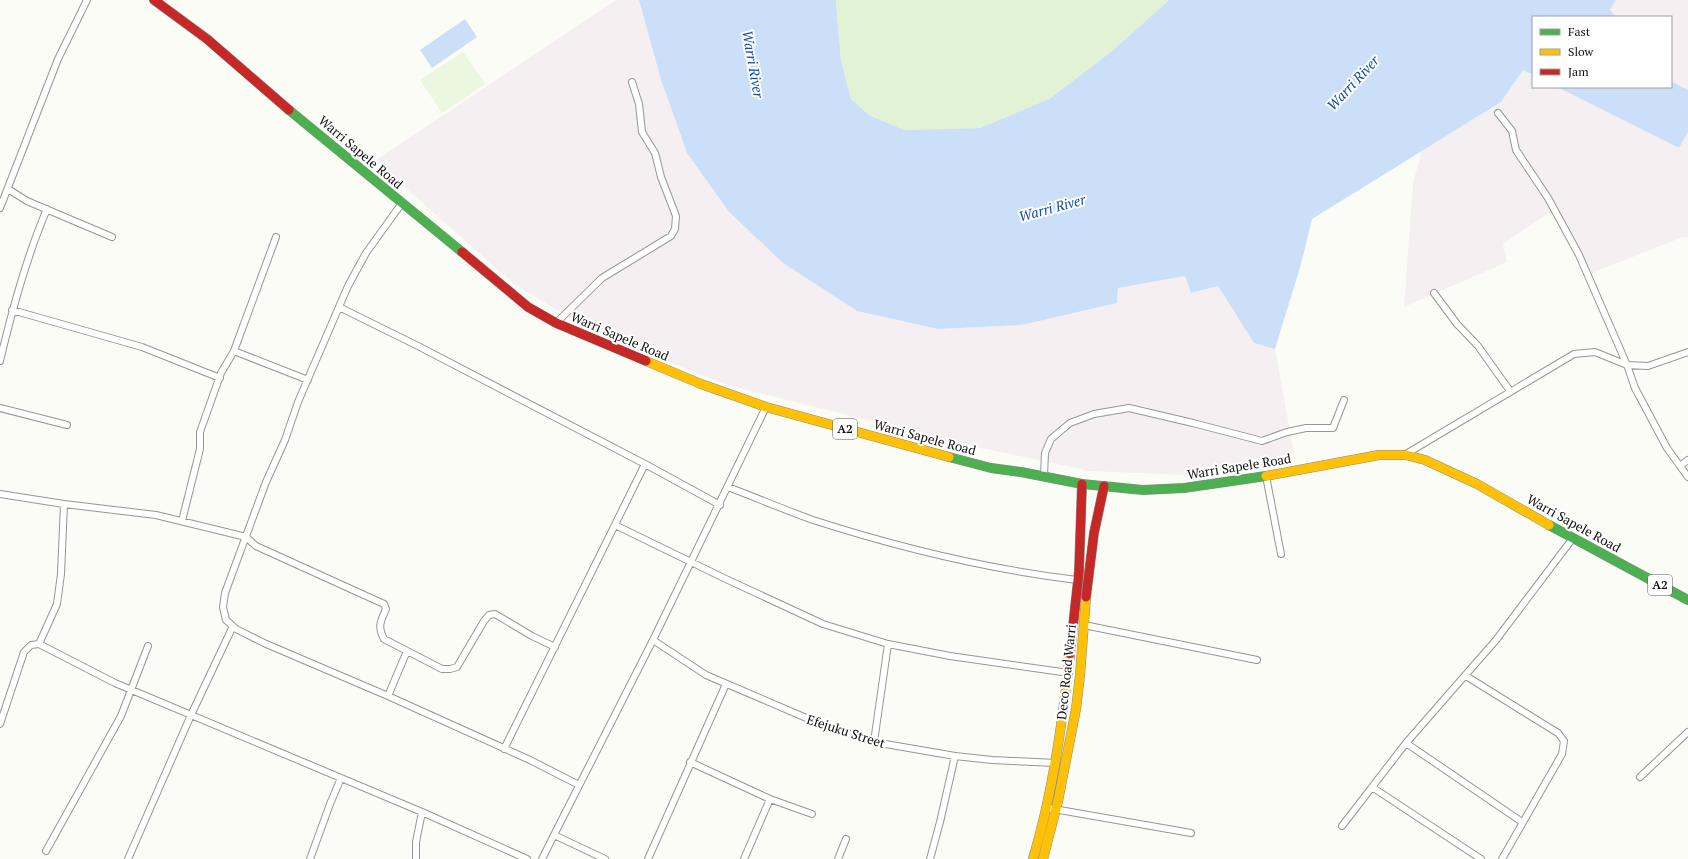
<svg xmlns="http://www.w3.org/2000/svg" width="1688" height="859" font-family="'PT Serif',serif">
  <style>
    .industrial { fill: #f5eff2 }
    .green { fill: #e2f3d5 }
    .pitch { fill: #ecf7df }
    .water { fill: #cbe0f8 }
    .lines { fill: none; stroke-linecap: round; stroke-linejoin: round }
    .street-casing { stroke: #969694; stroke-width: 8 }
    .fast-casing { stroke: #8d8d8a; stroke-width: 10 }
    .slow-casing { stroke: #8d8d8a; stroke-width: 10 }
    .jam-casing { stroke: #8d8d8a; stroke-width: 10 }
    .street { stroke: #fffffe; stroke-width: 6 }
    .fast { stroke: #4caf50; stroke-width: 9 }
    .slow { stroke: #ffc107; stroke-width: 9 }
    .jam { stroke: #c62828; stroke-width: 9 }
    .labels { text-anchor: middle; stroke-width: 4; stroke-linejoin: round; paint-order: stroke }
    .shield { fill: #fff; stroke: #585858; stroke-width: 1 }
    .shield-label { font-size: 12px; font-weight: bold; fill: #101010 }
    .street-label { font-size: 13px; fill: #101010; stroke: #fff }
    .water-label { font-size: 14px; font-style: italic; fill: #134ea8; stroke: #fff }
  </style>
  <rect width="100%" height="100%" fill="#fcfcf6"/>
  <path class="industrial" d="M616 0H639L661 80 687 153 729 212 783 263 857 311 938 329 1022 325 1117 303 1118 288 1185 276 1191 293 1218 286 1254 343 1275 349 1294 453 1185 475 1090 471 963 444 727 385 595 333 514 284 375 161Z
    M1616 0H1688V90L1671 81V17H1616L1610 11Z
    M1523 70 1533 75V87H1557L1679 148 1688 132V237H1683L1592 273 1556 208 1503 244 1507 262 1404 307 1413 183 1422 151 1501 102Z"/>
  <path class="green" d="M836 0H1169L1112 51 1049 99 980 128 904 130 869 115 851 99 841 61Z"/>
  <path class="pitch" d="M463 52 485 84 442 113 420 80Z"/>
  <path class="water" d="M639 0H836L841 61 851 99 869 115 904 130 980 128 1049 99 1112 51 1169 0H1616L1610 10 1616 17H1533V75L1523 70 1501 102 1312 219 1301 264 1275 349 1254 343 1218 286 1191 293 1185 276 1118 288 1117 303 1022 325 938 329 857 311 783 263 729 212 687 153 661 80Z
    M465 19 477 37 432 68 420 50Z
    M1671 81 1688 90V132L1679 148 1557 87H1671Z"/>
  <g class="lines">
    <defs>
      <path id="street" d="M1498 113 1512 131 1516 150 1548 198 1579 255 1627 365 1635 388 1667 448 1688 477
        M8 189 27 201 112 237
        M402 203 366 253 348 286 298 402 285 440 266 482 225 593 223 607 226 620 236 629 264 643 388 696 530 760 579 785
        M0 208 58 59 87 0
        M276 237 234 351 308 380
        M1434 293 1457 324 1478 346 1510 391
        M339 307 418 346 645 464
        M12 310 142 347 220 378
        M556 323 602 278 671 236 675 229 676 216 661 177 655 153 642 132 639 104 632 82
        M0 361C12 310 26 258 47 209
        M0 408 67 425
        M1406 454 1574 354 1595 352 1627 365 1648 366 1688 352
        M1680 466 1688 460
        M1044 476 1045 453 1051 439 1070 423 1094 414 1129 408 1193 423 1262 441 1287 432 1306 428H1333L1344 400
        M1266 476 1281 554
        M728 487C757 498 785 510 813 520 900 548 987 569 1077 580
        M0 494 64 504 156 515 246 537 256 546 384 604 386 609C381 621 377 626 384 639L442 669H450L457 667 484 621 489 615 495 614 532 636 555 647
        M182 521 200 449V432L221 373 234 351
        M615 525 728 580 823 624 888 644 950 656 1069 673
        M1084 625 1257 660
        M653 640 706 675 818 723 874 742 955 756 992 760 1056 763
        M39 644 115 683 422 812 527 859
        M1466 676 1558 733 1564 741 1562 754 1502 859
        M388 696 407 651
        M0 724 24 652 31 645 39 644 57 604 61 574 64 504
        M874 742 888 644
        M1406 743 1522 822
        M504 749 645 464 720 505
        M690 762 770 799 812 814
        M1640 777 1688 732
        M1372 787 1481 859
        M1048 808 1191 833
        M1342 826 1406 743 1496 640 1573 538
        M554 835 653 640 766 407
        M46 851 121 716 148 646
        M128 859 191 715 233 626
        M310 859 330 804 341 778
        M416 859V842L422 812
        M542 859 554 835 605 859
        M648 859 726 684
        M744 859 770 799
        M838 859 846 839
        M930 859 940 822 955 756"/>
      <path id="fast" d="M289 110 462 252
        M949 457 991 468 1021 472 1082 484 1143 490 1184 488 1266 476
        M1549 525 1688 600"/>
      <path id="slow" d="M646 361 701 384 766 407 949 457
        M1266 476 1379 455H1406L1425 460 1477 484 1549 525
        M1033 859C1053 792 1062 724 1070 654
        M1043 859 1058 801 1076 709 1080 675 1086 597"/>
      <path id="jam" d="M154 0 207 39 289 110
        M462 252 528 307 556 323 646 361
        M1086 597 1094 533 1104 486
        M1070 654 1079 571 1082 484"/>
    </defs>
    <use href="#street" class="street-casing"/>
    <use href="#fast" class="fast-casing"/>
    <use href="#slow" class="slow-casing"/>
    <use href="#jam" class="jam-casing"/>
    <use href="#street" class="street"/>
    <use href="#fast" class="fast"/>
    <use href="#slow" class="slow"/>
    <use href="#jam" class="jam"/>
  </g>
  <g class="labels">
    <g class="shield">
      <rect x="833" y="419" width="24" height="20" rx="3"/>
      <rect x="1648" y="575" width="24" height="20" rx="3"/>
    </g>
    <g class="shield-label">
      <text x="845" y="433">A2</text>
      <text x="1660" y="589">A2</text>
    </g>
    <g class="street-label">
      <text transform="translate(361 152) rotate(40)" y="5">Warri Sapele Road</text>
      <text transform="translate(620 336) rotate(23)" y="5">Warri Sapele Road</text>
      <text transform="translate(925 437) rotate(15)" y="5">Warri Sapele Road</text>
      <text transform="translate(1239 466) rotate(-9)" y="5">Warri Sapele Road</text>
      <text transform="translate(1574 523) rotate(29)" y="5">Warri Sapele Road</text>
      <text transform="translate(1066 672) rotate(-84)" y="5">Deco Road Warri</text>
      <text transform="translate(846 731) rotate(18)" y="5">Efejuku Street</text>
    </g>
    <g class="water-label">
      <text transform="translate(753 64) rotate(80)" y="5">Warri River</text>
      <text transform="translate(1353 83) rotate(-47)" y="5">Warri River</text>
      <text transform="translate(1052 208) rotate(-15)" y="5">Warri River</text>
    </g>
  </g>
  <rect x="1532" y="16" width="140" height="72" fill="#ffffff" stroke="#9f9f9f"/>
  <rect x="1540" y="29" width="20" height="6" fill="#4caf50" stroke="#9f9f9f"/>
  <text x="1568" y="36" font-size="12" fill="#101010">Fast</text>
  <rect x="1540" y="49" width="20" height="6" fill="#ffc107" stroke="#9f9f9f"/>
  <text x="1568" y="56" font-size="12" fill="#101010">Slow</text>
  <rect x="1540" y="69" width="20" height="6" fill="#c62828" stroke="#9f9f9f"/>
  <text x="1568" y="76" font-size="12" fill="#101010">Jam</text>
</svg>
